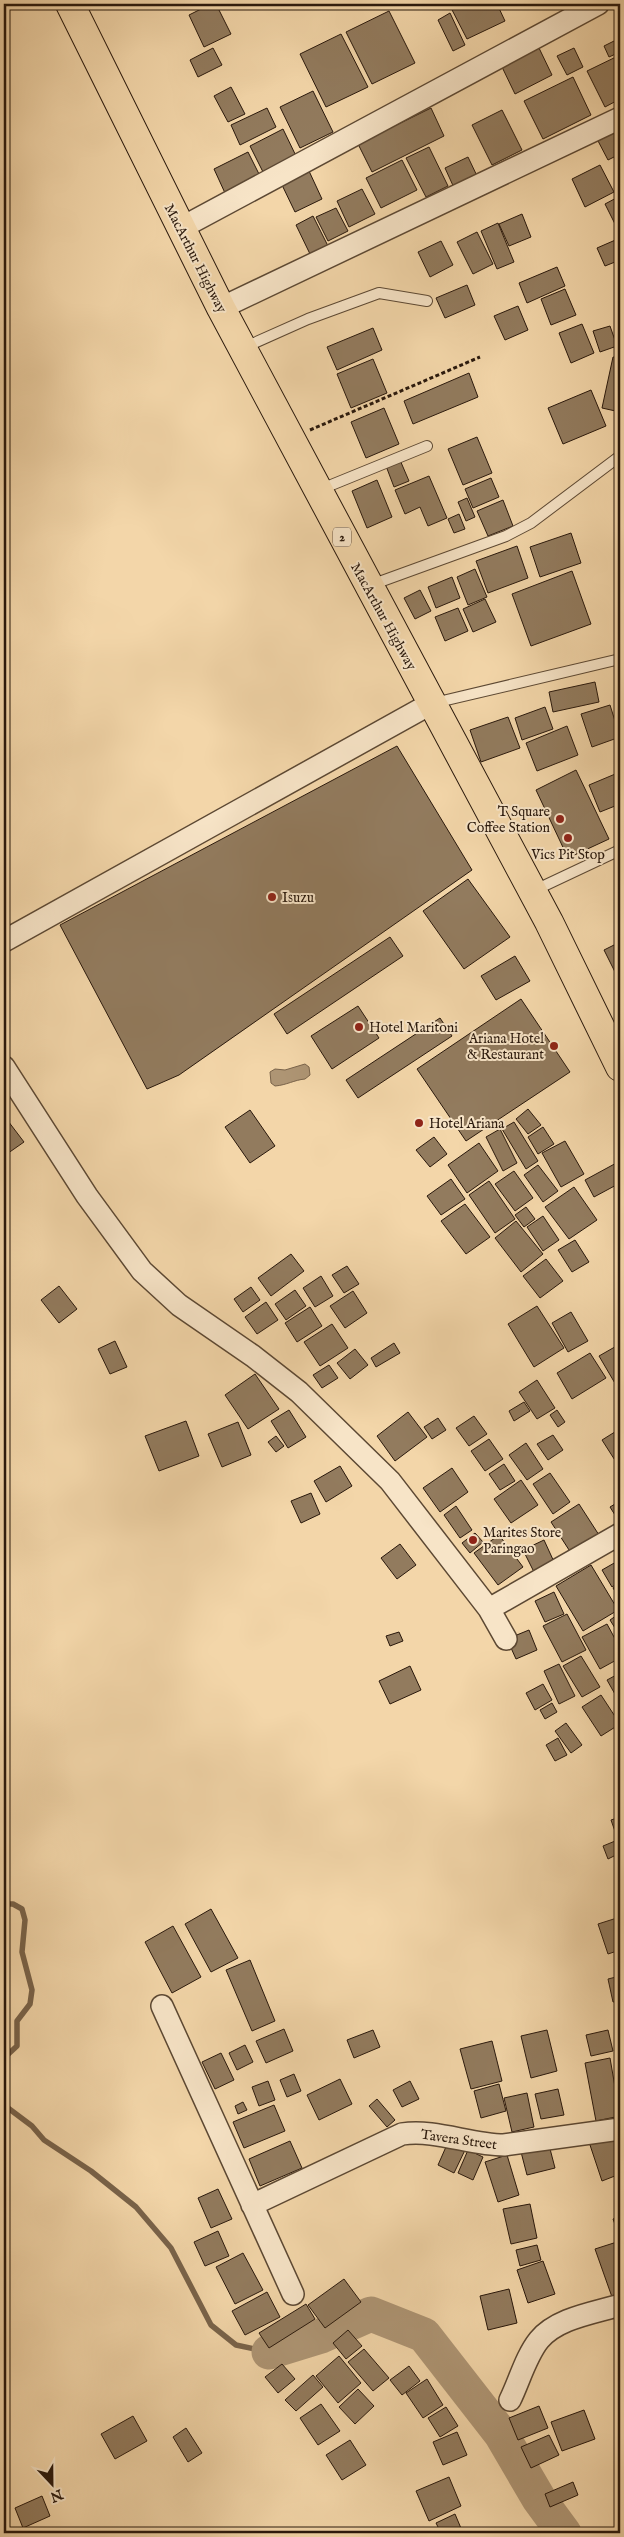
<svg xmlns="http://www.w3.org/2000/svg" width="624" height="2537" font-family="'IM FELL English',serif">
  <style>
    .water { fill: #ae9574; stroke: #79634a }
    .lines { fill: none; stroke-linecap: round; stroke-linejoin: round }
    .stream { stroke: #79634a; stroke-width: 5.5 }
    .river { stroke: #ae9574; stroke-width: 35 }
    .building { fill: #927b5e; stroke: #29180c }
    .service-casing { stroke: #5c4833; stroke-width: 12 }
    .minor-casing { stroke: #5c4833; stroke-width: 24 }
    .trunk-casing { stroke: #29180c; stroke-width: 30 }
    .path { stroke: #29180c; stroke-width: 3; stroke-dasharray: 4 2.5; stroke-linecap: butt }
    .service { stroke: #f7e4c7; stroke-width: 10 }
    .minor { stroke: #f7e4c7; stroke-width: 21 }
    .trunk { stroke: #f3d6a9; stroke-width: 28 }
    .poi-dot { fill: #8f2418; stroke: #f7e4c7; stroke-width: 2 }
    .labels { text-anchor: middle; stroke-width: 4; stroke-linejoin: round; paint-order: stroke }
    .shield { fill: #f7e4c7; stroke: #675544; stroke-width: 1 }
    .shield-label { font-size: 12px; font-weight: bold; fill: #29180c }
    .street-label { font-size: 14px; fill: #29180c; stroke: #f7e4c7 }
    .poi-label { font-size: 14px; fill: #29180c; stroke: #f7e4c7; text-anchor: start }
  </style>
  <rect width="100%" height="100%" fill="#f3d6a9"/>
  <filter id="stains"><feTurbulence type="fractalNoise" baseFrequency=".004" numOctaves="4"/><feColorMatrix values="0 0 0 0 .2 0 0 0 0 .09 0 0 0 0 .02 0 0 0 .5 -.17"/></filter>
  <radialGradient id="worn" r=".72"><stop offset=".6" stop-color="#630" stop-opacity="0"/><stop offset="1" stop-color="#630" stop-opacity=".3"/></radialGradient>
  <path class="water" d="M305 1064 309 1067 310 1075 305 1079C294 1080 287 1085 275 1086L271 1083 270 1072 275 1069 285 1070Z"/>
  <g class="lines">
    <path class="stream" d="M4 1904H13L22 1909 25 1920 22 1952 32 1990 30 2004 17 2021V2046L4 2058
      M4 2105 32 2126 44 2140 91 2171 136 2207 171 2248 211 2325 236 2345 269 2352"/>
    <path class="river" d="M269 2352 321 2336 371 2314 424 2335 501 2434 539 2499 564 2533"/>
  </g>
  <path class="building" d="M211 4H216L231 34 204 47 189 15Z
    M449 4H497L505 21 467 39Z
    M389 11 415 63 372 84 346 32Z
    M450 13 465 45 453 51 438 20Z
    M341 34 368 87 326 107 300 54Z
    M616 40 620 52 609 57 604 46Z
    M213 48 222 65 198 77 190 60Z
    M539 48 552 75 515 94 502 67Z
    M574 48 583 67 567 75 557 56Z
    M620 55V99L605 107 587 71Z
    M573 77 591 115 543 139 524 101Z
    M231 87 245 114 228 122 214 96Z
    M313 91 333 132 300 148 280 107Z
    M267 108 276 127 240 145 231 125Z
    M431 108 444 136 372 172 358 144Z
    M502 110 522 150 492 165 472 125Z
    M283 129 297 158 264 174 250 146Z
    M617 129 620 136V154L608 160 597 139Z
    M429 147 448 186 426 197 406 158Z
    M248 152 260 176 225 193 214 169Z
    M468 157 478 178 455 190 445 168Z
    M402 160 417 190 381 208 366 178Z
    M600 165 614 192 585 207 572 179Z
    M309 171 322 199 295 212 282 185Z
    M362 189 375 214 349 227 337 201Z
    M620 196V221L615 224 605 204Z
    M336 208 348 231 328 241 316 217Z
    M522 214 531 237 509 246 499 224Z
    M313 216 328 246 310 254 296 225Z
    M498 223 514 262 497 269 481 231Z
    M477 232 493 264 473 274 457 242Z
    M620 238V260L605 266 597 248Z
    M441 241 453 265 430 277 418 252Z
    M557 267 565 286 527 303 519 283Z
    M467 285 475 305 445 318 436 298Z
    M565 289 576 315 551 325 541 299Z
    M518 306 528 330 505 340 494 316Z
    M582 324 594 353 571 363 559 333Z
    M610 326 617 346 600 352 593 331Z
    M373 328 382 350 337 370 327 347Z
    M613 357 620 358V412L602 408Z
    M373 359 387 393 351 408 337 374Z
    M469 373 478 397 413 424 404 401Z
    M591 390 606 426 563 444 548 408Z
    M384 408 399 444 366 458 351 422Z
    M477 437 492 473 463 485 448 449Z
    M400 460 409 481 394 487 386 466Z
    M429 476 447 518 428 526 420 507 405 514 395 490Z
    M491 478 499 497 473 508 465 489Z
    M377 480 392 517 367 528 352 491Z
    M467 498 475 517 466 521 458 502Z
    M503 500 513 526 488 536 477 511Z
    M459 514 465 529 454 533 448 519Z
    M571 533 581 563 540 577 530 547Z
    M517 546 528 578 488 593 476 561Z
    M475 569 487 597 468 605 457 577Z
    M572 571 591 624 531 646 512 594Z
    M452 577 460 598 436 608 428 587Z
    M420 590 431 611 415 619 404 598Z
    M485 599 496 622 473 632 463 609Z
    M458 608 468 631 445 641 435 617Z
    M595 682 599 702 553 712 549 692Z
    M610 705 620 737 592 747 581 714Z
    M545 707 553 729 522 740 515 718Z
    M508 717 520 748 481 762 470 730Z
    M567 726 578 755 537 771 526 743Z
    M397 746 472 870 179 1075 147 1089 60 925Z
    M576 770 609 839 568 858 536 790Z
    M620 772V804L600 812 589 785Z
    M468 879 510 937 464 969 423 911Z
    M390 937 403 956 287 1034 274 1014Z
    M620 942V982L604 950Z
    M515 956 530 981 496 1000 481 976Z
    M521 999 570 1072 466 1141 417 1069Z
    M358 1006 379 1038 332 1069 311 1036Z
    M440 1018 452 1036 358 1098 346 1080Z
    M528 1109 541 1125 528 1134 516 1119Z
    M250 1110 275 1146 250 1163 225 1127Z
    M5 1117 24 1142 4 1156V1118Z
    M514 1122 538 1161 526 1169 502 1129Z
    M543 1127 554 1144 538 1154 528 1137Z
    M500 1129 517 1163 503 1171 486 1137Z
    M434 1137 447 1154 430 1167 416 1150Z
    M565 1141 584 1174 561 1187 542 1153Z
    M479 1143 498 1171 467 1193 448 1165Z
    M620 1161V1183L594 1197 585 1180Z
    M538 1165 558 1191 543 1202 524 1175Z
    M514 1171 533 1198 515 1211 495 1184Z
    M451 1179 465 1199 441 1215 427 1196Z
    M489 1181 515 1219 495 1233 469 1195Z
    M574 1187 597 1220 569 1239 545 1207Z
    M465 1204 490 1237 466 1254 441 1221Z
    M526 1207 535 1219 524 1227 515 1215Z
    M543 1216 559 1240 543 1251 527 1227Z
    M516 1221 543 1254 521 1272 495 1238Z
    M575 1240 589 1262 572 1272 558 1250Z
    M291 1254 304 1271 271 1296 258 1278Z
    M546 1259 563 1281 540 1298 523 1276Z
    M347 1266 359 1284 344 1293 332 1275Z
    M321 1276 333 1296 315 1307 303 1288Z
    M59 1286 77 1309 59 1323 41 1300Z
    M251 1287 260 1300 243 1312 234 1299Z
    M295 1290 306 1306 286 1320 275 1304Z
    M353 1291 367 1313 345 1328 330 1306Z
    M266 1302 278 1320 257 1334 245 1317Z
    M537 1306 564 1348 534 1367 508 1324Z
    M310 1307 322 1326 297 1342 285 1323Z
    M571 1312 588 1341 568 1352 552 1323Z
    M332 1324 348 1348 320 1366 304 1342Z
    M115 1341 127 1367 110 1374 98 1349Z
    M394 1343 400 1353 376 1367 371 1358Z
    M620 1344V1383L616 1385 599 1356Z
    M355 1349 368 1365 350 1379 337 1363Z
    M590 1353 606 1378 572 1399 557 1373Z
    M329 1365 338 1378 322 1388 313 1375Z
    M255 1374 279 1409 248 1429 225 1395Z
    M537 1380 555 1408 537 1419 519 1392Z
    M524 1402 530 1411 514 1421 509 1411Z
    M289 1410 306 1437 288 1448 271 1421Z
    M557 1410 565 1422 558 1427 550 1415Z
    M408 1412 427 1437 395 1461 377 1436Z
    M474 1416 487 1434 469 1446 456 1428Z
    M438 1418 446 1430 432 1439 424 1427Z
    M186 1421 199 1456 159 1471 145 1436Z
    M238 1422 251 1455 222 1467 208 1434Z
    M618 1430 620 1434V1463L618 1465 602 1440Z
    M553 1435 563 1450 548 1460 537 1444Z
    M276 1436 284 1446 276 1452 268 1442Z
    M489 1439 503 1459 485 1471 471 1451Z
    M526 1443 543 1469 527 1480 509 1455Z
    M504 1464 515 1481 500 1490 489 1474Z
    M340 1466 352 1486 326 1502 314 1481Z
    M452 1468 468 1492 440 1512 423 1488Z
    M550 1473 570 1502 553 1514 533 1484Z
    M521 1480 538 1505 511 1523 494 1499Z
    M311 1493 320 1514 301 1523 291 1501Z
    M620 1501V1523L610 1507Z
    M579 1504 599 1535 571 1553 551 1522Z
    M456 1506 472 1530 460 1538 444 1515Z
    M475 1533 483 1542 470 1553 462 1543Z
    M499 1535 523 1567 498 1585 474 1553Z
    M544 1540 555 1564 535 1574 523 1550Z
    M400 1544 416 1565 397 1579 381 1558Z
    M616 1562 620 1569V1582L612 1587 602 1570Z
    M591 1565 618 1610 583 1631 556 1586Z
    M620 1584V1599L613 1588Z
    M554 1592 564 1614 545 1622 535 1601Z
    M620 1613V1636L610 1620Z
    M567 1614 586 1650 562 1662 543 1626Z
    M607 1624 620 1648V1658L600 1669 582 1637Z
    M529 1630 537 1650 516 1659 507 1639Z
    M399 1632 403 1641 390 1646 386 1636Z
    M581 1656 600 1687 582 1697 563 1666Z
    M559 1664 575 1696 559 1704 544 1671Z
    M410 1666 421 1690 390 1704 379 1681Z
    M620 1673V1703L607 1680Z
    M543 1684 552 1700 535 1710 526 1693Z
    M601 1695 620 1724 601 1736 582 1707Z
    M552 1703 557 1712 545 1719 540 1710Z
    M566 1723 582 1745 571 1753 555 1731Z
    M558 1738 567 1755 555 1761 546 1745Z
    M620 1817V1836L617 1837 611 1820Z
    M620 1839V1853L608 1859 603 1846Z
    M211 1909 238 1958 211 1972 185 1924Z
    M620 1917V1950L608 1954 598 1924Z
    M173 1926 201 1977 172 1993 145 1942Z
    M250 1960 275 2021 252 2031 226 1970Z
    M620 1976V2001L613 2002 608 1979Z
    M284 2029 293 2051 266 2063 256 2041Z
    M373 2030 380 2047 354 2058 347 2040Z
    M547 2030 557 2071 531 2078 521 2036Z
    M608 2030 613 2051 591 2056 586 2035Z
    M492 2041 502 2081 471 2089 460 2049Z
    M245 2045 253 2062 237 2070 229 2053Z
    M221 2053 234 2080 215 2089 202 2062Z
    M610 2058 620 2116 596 2121 585 2063Z
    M294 2074 301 2091 287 2097 280 2080Z
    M340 2079 352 2104 319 2120 307 2095Z
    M268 2081 275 2100 259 2106 252 2087Z
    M410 2081 419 2099 402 2107 393 2090Z
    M499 2084 506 2111 481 2118 474 2091Z
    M558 2089 564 2115 541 2119 535 2094Z
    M527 2093 534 2127 512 2132 504 2098Z
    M377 2099 395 2120 387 2127 369 2106Z
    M243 2102 247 2110 238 2114 235 2106Z
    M274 2105 285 2131 244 2148 233 2122Z
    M620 2134V2174L602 2181 590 2145Z
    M449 2140 466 2148 454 2173 438 2165Z
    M290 2141 302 2168 260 2186 249 2159Z
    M549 2145 555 2168 527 2175 521 2152Z
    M468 2150 483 2157 473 2180 458 2173Z
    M507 2155 519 2195 498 2202 485 2162Z
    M218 2189 232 2219 211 2228 198 2198Z
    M530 2204 537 2238 511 2244 503 2209Z
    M620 2216V2238L613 2219Z
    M218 2231 229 2256 205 2266 194 2242Z
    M620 2241V2294L612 2297 595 2249Z
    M537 2245 541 2260 520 2266 516 2250Z
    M243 2253 263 2290 235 2304 216 2267Z
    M543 2261 555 2294 528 2303 517 2270Z
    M344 2279 361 2302 325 2328 308 2305Z
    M509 2289 517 2323 488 2330 480 2296Z
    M267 2292 280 2317 245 2335 232 2311Z
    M306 2304 315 2319 269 2348 259 2333Z
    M348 2330 362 2346 346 2359 333 2343Z
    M364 2349 389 2378 373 2391 348 2362Z
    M339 2356 361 2383 338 2403 316 2376Z
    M282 2364 295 2379 278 2393 265 2377Z
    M409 2366 420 2381 402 2395 390 2380Z
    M313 2375 323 2387 296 2411 285 2400Z
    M427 2379 443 2405 423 2418 406 2393Z
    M358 2389 374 2406 355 2424 339 2407Z
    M321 2404 340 2431 318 2445 300 2418Z
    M539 2406 548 2428 518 2440 509 2418Z
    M446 2407 458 2426 440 2437 428 2418Z
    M584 2410 595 2439 562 2451 551 2422Z
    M133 2416 147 2441 115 2459 101 2434Z
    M186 2428 202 2453 188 2462 173 2437Z
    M457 2432 467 2455 443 2465 433 2442Z
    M549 2435 559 2455 531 2468 521 2447Z
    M350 2440 366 2465 342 2480 326 2455Z
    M449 2477 461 2506 429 2521 416 2491Z
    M573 2482 578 2495 550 2507 545 2494Z
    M42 2496 50 2516 23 2528 15 2508Z
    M455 2514 463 2533H441L436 2523Z"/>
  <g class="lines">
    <defs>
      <path id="service" d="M243 348 308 319 379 293 427 301
        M319 490 427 446
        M371 585 506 536 531 523 620 456
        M434 703 620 659
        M533 891 620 850"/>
      <path id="minor" d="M181 228 598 4
        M221 308 620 118
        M4 941 432 703
        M4 1067 87 1196 142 1271 179 1305 253 1356 299 1392 390 1481 489 1609 506 1639
        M489 1609 620 1534
        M162 2006 293 2294
        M252 2205 402 2134C436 2129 470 2145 504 2145L620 2129
        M510 2400C519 2382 526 2356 539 2340 557 2318 594 2313 620 2305"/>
      <path id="trunk" d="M70 4 221 308 549 922 620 1067"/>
    </defs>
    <use href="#service" class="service-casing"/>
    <use href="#minor" class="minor-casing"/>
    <use href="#trunk" class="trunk-casing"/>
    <path class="path" d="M310 430 480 357"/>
    <use href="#service" class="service"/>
    <use href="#minor" class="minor"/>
    <use href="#trunk" class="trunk"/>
  </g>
  <g class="poi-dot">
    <circle cx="560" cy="819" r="5"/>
    <circle cx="568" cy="838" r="5"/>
    <circle cx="272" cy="897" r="5"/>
    <circle cx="359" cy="1027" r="5"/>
    <circle cx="554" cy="1046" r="5"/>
    <circle cx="419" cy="1123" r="5"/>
    <circle cx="473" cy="1540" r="5"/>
  </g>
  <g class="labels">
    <rect class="shield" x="333" y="527.5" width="18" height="19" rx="4"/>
    <g class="shield-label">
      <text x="342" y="541">2</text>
    </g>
    <g class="street-label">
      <text transform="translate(196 258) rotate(63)" y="5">MacArthur Highway</text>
      <text transform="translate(384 616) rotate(61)" y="5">MacArthur Highway</text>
      <text transform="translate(459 2139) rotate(8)" y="5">Tavera Street</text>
    </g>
    <g class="poi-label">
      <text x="550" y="816" text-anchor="end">T Square<tspan x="550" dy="16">Coffee Station</tspan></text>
      <text x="568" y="859" text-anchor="middle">Vics Pit Stop</text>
      <text x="282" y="902">Isuzu</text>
      <text x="369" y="1032">Hotel Maritoni</text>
      <text x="544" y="1043" text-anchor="end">Ariana Hotel<tspan x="544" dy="16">&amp; Restaurant</tspan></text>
      <text x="429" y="1128">Hotel Ariana</text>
      <text x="483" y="1537">Marites Store<tspan x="483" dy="16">Paringao</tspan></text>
    </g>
  </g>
  <rect width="624" height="2537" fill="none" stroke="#f3d6a9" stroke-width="20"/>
  <rect x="5" y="5" width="614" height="2527" fill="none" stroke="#29180c" stroke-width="2.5"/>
  <rect x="10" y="10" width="604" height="2517" fill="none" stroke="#29180c"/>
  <g transform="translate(52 2484) rotate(158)" stroke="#f7e4c7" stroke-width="4" paint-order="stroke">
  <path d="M0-4L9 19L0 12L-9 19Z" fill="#29180c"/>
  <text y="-8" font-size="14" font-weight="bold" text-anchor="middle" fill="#29180c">N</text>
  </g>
  <rect width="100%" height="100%" filter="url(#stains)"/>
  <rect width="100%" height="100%" fill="url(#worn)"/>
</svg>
